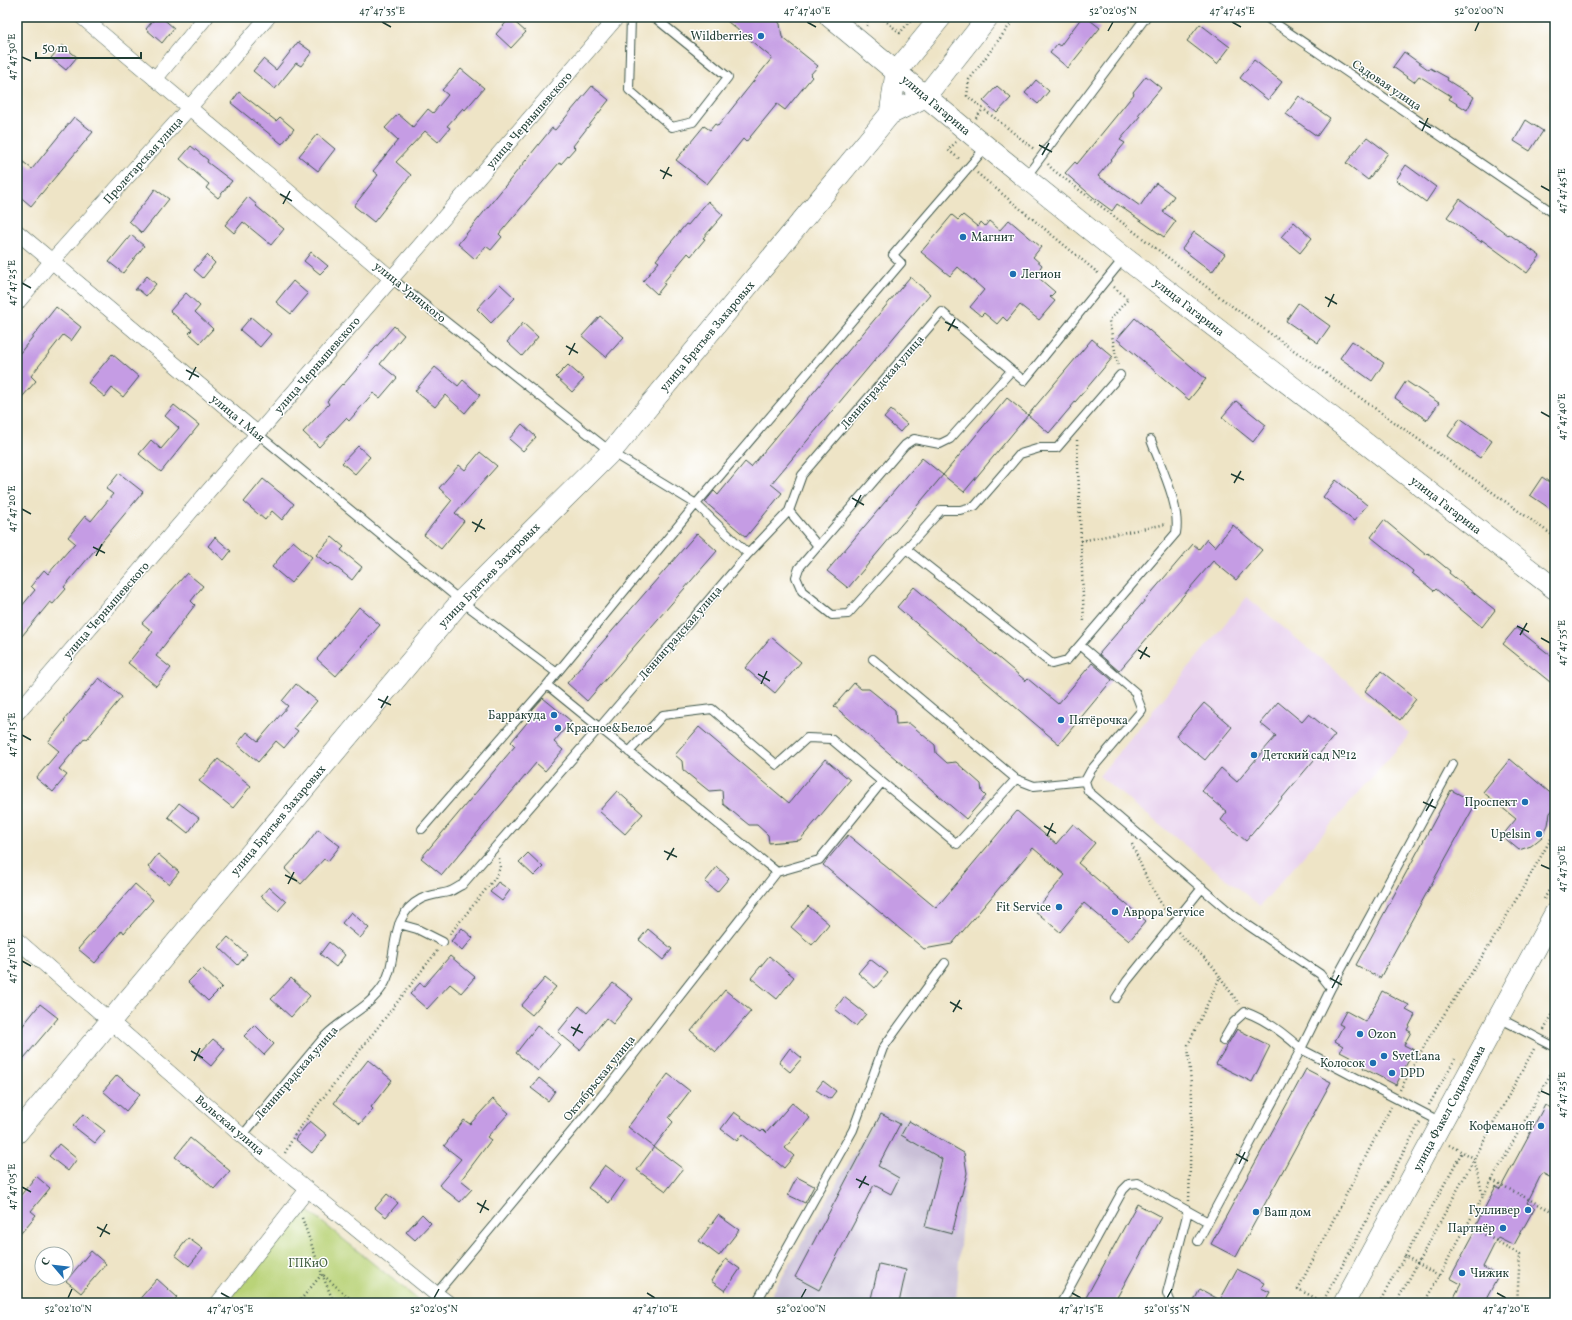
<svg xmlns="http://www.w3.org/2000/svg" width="1572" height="1320" font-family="Vollkorn,serif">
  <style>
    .built { fill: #e8d2ee }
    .industrial { fill: #c9bfd7 }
    .green { fill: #b9d378; stroke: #6c8856 }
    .building { fill: #c59ce4 }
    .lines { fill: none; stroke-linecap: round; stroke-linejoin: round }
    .lane-casing { stroke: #3e564a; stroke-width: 10 }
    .street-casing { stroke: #3e564a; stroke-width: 16 }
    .secondary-casing { stroke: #3e564a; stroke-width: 22 }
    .path { stroke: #3e564a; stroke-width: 2.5; stroke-dasharray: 1 3; stroke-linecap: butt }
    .lane { stroke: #fff; stroke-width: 8 }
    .street { stroke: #fff; stroke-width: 15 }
    .secondary { stroke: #fff; stroke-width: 21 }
    .ticks { fill: none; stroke: #1f3d34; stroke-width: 1.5 }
    .poi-dot { fill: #1f6fb2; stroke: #fff; stroke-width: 1.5 }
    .labels { text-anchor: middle; stroke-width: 3; stroke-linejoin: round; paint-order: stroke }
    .poi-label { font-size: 12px; fill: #1f3d34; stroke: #fff; text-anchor: start }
    .street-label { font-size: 12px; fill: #1f3d34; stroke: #fff }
    .park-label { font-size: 12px; fill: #466245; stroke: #fff }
    .neatline { fill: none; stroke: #1f3d34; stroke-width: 1.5 }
    .ticks-label { font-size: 10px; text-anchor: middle; fill: #1f3d34 }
  </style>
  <rect width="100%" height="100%" fill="#fff"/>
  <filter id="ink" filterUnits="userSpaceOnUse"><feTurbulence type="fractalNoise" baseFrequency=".025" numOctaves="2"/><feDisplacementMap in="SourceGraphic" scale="8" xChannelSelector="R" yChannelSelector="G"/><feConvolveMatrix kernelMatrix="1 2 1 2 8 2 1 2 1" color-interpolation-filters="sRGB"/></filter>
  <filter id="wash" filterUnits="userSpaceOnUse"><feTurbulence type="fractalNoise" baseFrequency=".012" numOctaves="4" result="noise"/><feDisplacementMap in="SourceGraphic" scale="16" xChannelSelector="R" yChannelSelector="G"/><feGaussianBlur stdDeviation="0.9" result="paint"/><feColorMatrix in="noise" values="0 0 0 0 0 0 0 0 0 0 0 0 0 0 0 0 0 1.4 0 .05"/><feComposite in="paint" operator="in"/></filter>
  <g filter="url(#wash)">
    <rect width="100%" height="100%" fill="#eee4c6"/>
    <path class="built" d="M1247 597 1410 734 1260 906 1099 776Z"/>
    <path class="industrial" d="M879 1111 909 1119 965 1153V1174L956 1303H767Z"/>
    <path class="green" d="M301 1205 422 1303H226Z"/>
    <g id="blocks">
      <path class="building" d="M156 17H161L174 28 162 43 146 29Z
        M722 17H775L780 24 782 37 818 66 810 75 812 77 785 110 777 104 746 142 743 139 707 184 676 160 704 126 710 130 715 124 718 126 772 58Z
        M1082 17H1086L1100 28 1068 68 1050 53 1057 44 1060 46Z
        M510 18 526 32 511 48 496 34Z
        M1200 24 1230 47 1217 64 1187 41Z
        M298 42 312 52 301 66 296 63 275 89 253 71 263 59 276 70Z
        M62 45 77 57 66 70 51 58Z
        M1404 52 1429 70 1430 68 1448 78 1447 80 1474 97 1467 110 1449 99 1451 96 1419 76 1414 82 1393 67Z
        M1254 60 1282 82 1268 100 1240 78Z
        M461 69 484 88 465 110 463 108 447 126 450 128 438 142 425 131 396 162 411 175 374 222 354 206 378 175 373 171 398 140 385 128 398 114 413 127 428 109 433 113 448 95 442 90Z
        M1146 76 1161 88 1138 115 1140 116 1120 140 1125 143 1098 176 1140 206 1156 183 1174 196 1163 212 1176 221 1164 237 1117 204 1112 211 1093 197 1065 173 1075 162 1077 164 1134 94 1133 92Z
        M1036 80 1049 91 1038 104 1025 93Z
        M592 86 609 100 573 146 575 148 561 164 559 163 499 234 502 237 491 250 486 246 475 259 458 244 552 128 555 130Z
        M997 86 1011 98 997 113 983 101Z
        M239 92 276 121 280 117 294 129 282 144 231 103Z
        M1299 96 1330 118 1317 136 1286 114Z
        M74 117 93 132 31 206 17 194V157L32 169Z
        M1526 120 1543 131 1530 151 1514 141Z
        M317 134 335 149 318 171 299 156Z
        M1367 137 1388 153 1368 180 1346 163Z
        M191 146 208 160 207 162 232 181 218 198 206 188 209 184 180 159Z
        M1406 165 1436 187 1426 202 1396 180Z
        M155 189 169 199 142 233 129 221 147 200Z
        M248 197 257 205 256 206 284 229 271 245 243 222 234 233 225 225Z
        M1460 199 1508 235 1509 234 1540 256 1527 273 1482 240 1481 242 1447 217Z
        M708 201 723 215 703 238 705 239 691 256 688 253 663 283 665 284 657 294 643 281 659 262 656 260 686 224 688 225Z
        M952 215 958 220 963 215 978 227 981 222 985 226 989 221 1000 230 1009 220 1041 247 1033 257 1042 265 1039 270 1044 274 1040 279 1055 292 1050 297 1055 301 1039 320 1020 305 1007 321 1003 317 997 324 984 313 981 316 970 307 984 290 958 267 950 276 921 252Z
        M1294 222 1312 238 1300 253 1281 237Z
        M1194 232 1225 254 1212 272 1182 249Z
        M131 235 144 246 123 273 109 262Z
        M311 252 328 266 320 274 304 261Z
        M207 255 215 263 203 278 194 270Z
        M147 276 156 284 146 296 139 290H135Z
        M910 277 930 294 771 484 782 493 746 537 705 502 714 491 718 495 745 462 751 467Z
        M293 281 308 294 291 314 276 302Z
        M500 284 515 298 491 323 477 309Z
        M186 293 200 306 195 312 213 329 200 343 189 333 192 330 170 311Z
        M1298 303 1330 326 1318 343 1286 321Z
        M56 307 81 327 71 341 63 335 31 376 36 381 17 403V353H20Z
        M600 316 624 337 606 357 582 336Z
        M251 317 271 334 260 347 240 330Z
        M1135 318 1206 379 1189 400 1117 339Z
        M523 323 538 337 522 356 507 342Z
        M394 326 404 335 380 364 397 378 380 398 373 393 349 421 346 418 319 447 303 432 329 404 327 401 342 384 343 385Z
        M1092 339 1113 357 1049 433 1028 415Z
        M1352 341 1384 363 1372 381 1340 358Z
        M112 354 139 377 123 397 112 388 105 397 88 383Z
        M568 365 584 379 572 392 556 377Z
        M435 367 458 386 463 380 480 395 465 413 445 395 435 407 415 391Z
        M1406 381 1439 403 1427 420 1395 398Z
        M1007 398 1028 415 964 492 943 475Z
        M1236 401 1266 425 1253 442 1222 417Z
        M174 405 199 425 161 472 139 454 151 440 161 449 179 428 165 416Z
        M891 410 907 424 900 432 884 418Z
        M1460 418 1492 441 1480 458 1448 436Z
        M522 424 536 437 523 451 509 439Z
        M358 446 370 457 355 474 342 463Z
        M480 452 497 466 455 513 464 521 441 549 424 535 452 500 439 488 459 465 465 470Z
        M922 458 943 475 848 588 827 571Z
        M119 473 143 492 64 587 66 589 53 604 50 602 17 642V612L35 590 31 586 44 570 48 574 75 543 68 537 85 516 91 521 113 494 106 489Z
        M1542 477 1555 486V512L1530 495Z
        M263 479 294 504 282 520 272 511 265 520 244 502Z
        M1336 480 1367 505 1354 521 1323 497Z
        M1384 520 1426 555 1428 553 1450 571 1449 573 1495 610 1482 627 1436 589 1434 591 1412 573 1413 571 1371 537Z
        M1233 525 1262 550 1236 580 1213 561 1119 671 1099 654 1193 544 1199 549 1207 539 1215 547Z
        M697 533 717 551 587 701 567 683Z
        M215 537 231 551 224 560 208 546Z
        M332 537 344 547 341 550 362 567 352 580 331 563 329 565 316 555Z
        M293 541 312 557 291 583 272 567Z
        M187 573 203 586 191 601 195 605 156 656 171 668 156 686 128 663 153 632 142 623Z
        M914 587 1026 681 1028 679 1058 704 1092 663 1112 680 1059 744 897 607Z
        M359 607 380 625 336 676 317 659Z
        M1516 628 1555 659V686L1503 644Z
        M771 637 801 662 775 693 745 668Z
        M1381 671 1416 699 1400 720 1365 691Z
        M99 678 122 697 87 739 85 738 59 769 67 775 53 792 36 778 59 751 48 742 65 721 64 720Z
        M854 683 861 689H869L895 710 896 724 909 723 935 745 936 753 947 763 956 762 981 784 982 792 986 796 966 819 834 706Z
        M296 684 317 701 294 728 298 731 284 748 276 741 258 762 237 744 247 732 258 741 288 706 282 701Z
        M543 698 571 721 554 742 563 750 545 771 536 763 442 875 421 858 515 746 511 742 535 713 532 710Z
        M1278 702 1302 722 1309 714 1335 735 1246 841 1221 820 1227 812 1202 791 1221 768 1237 782 1257 758 1276 736 1260 723Z
        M1204 703 1232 727 1205 760 1176 736Z
        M699 727 789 803 825 759 850 780 800 840 769 843 768 835 757 825H749L723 804 722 790 709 791 683 770 682 761 675 755Z
        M218 759 251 786 233 808 199 781Z
        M1510 759 1555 797V807L1550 813 1548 825 1542 837 1531 846 1519 850 1502 836 1516 819 1483 792Z
        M1451 790 1476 803 1380 978 1356 965Z
        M617 791 643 814 625 834 599 811Z
        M179 803 199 818 188 833 168 817Z
        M1017 811 1056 844 1073 824 1095 843 1078 863 1146 921 1129 941 1084 903 1060 932 1035 911 1065 875 1033 848 952 944 924 949 823 865 848 835 936 908Z
        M318 829 340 846 328 861 324 859 301 884 285 869 307 845H306Z
        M528 853 543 867 534 876 519 862Z
        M158 854 179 872 169 884 148 867Z
        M717 867 729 878 717 892 705 882Z
        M498 882 510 890 502 901 490 892Z
        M135 884 153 900 124 933 122 930 95 963 78 949Z
        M269 887 286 902 278 911 261 896Z
        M808 906 829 924 812 945 791 927Z
        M351 912 369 928 360 938 342 923Z
        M462 928 473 938 462 951 451 941Z
        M648 929 672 949 663 960 639 940Z
        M228 937 247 954 238 965 219 947Z
        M329 942 345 955 336 967 320 954Z
        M450 956 475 977 461 993 450 984 427 1009 410 994 420 983 424 986Z
        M769 956 794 977 777 999 751 978Z
        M870 959 888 973 875 988 858 973Z
        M202 968 222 987 208 1001 188 982Z
        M291 978 310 996 291 1017 271 999Z
        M545 978 556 987 532 1015 521 1006Z
        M613 983 633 999 613 1024 606 1018 580 1050 558 1032 579 1006 587 1013Z
        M725 990 751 1011 716 1052 691 1031Z
        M1382 991 1409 1005 1406 1010 1415 1015 1407 1030 1411 1032 1404 1045 1414 1050 1396 1085 1363 1068 1365 1064 1340 1051 1343 1046 1335 1041 1343 1026 1339 1024 1346 1011 1366 1022Z
        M844 997 866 1014 856 1026 835 1009Z
        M40 1004 58 1018 24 1058 17 1052V1033Z
        M255 1025 274 1044 264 1055 244 1036Z
        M537 1026 560 1044 538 1071 516 1053Z
        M1237 1029 1270 1046 1252 1082 1216 1064Z
        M213 1039 225 1049 211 1066 198 1055Z
        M790 1048 802 1058 790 1072 779 1063Z
        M368 1060 392 1080 371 1107 373 1109 360 1124 334 1103Z
        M1306 1069 1331 1082 1236 1257 1211 1244Z
        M668 1074 690 1091 669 1118 673 1122 654 1147 628 1127Z
        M117 1075 140 1094 126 1111 103 1091Z
        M539 1078 555 1091 548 1101 531 1088Z
        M823 1081 836 1091 830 1099 816 1090Z
        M493 1099 509 1113 487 1137 491 1140 461 1180 472 1189 460 1202 439 1185 461 1159 444 1146 464 1120 470 1124Z
        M792 1103 810 1118 785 1148 794 1156 784 1168 742 1134 737 1141 721 1129 734 1112 761 1132 763 1130 766 1133Z
        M1545 1105 1555 1110V1180L1542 1173 1527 1203 1535 1207 1514 1245 1498 1237 1483 1267 1499 1275 1484 1303H1451L1461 1284 1450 1278 1478 1226 1476 1225 1496 1186 1500 1189Z
        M83 1114 105 1131 95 1143 73 1126Z
        M881 1114 900 1124 878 1166 899 1178 891 1194 874 1185 819 1290 795 1277Z
        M310 1121 327 1135 312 1153 295 1139Z
        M909 1121 964 1153 967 1173 952 1234 925 1227 942 1159 901 1135Z
        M190 1138 230 1171 214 1189 189 1166 188 1167 175 1157Z
        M59 1144 77 1159 68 1171 49 1156Z
        M654 1147 683 1169 666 1191 637 1170Z
        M605 1165 625 1180 609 1203 588 1188Z
        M36 1176 50 1188 31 1211 36 1215 17 1238V1200Z
        M797 1177 814 1186 805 1203 788 1195Z
        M387 1194 398 1203 386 1217 375 1208Z
        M1137 1204 1161 1217 1114 1303H1083Z
        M422 1214 431 1223 415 1240 406 1232Z
        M718 1215 739 1230 719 1256 699 1241Z
        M188 1238 203 1249 189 1266 175 1255Z
        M91 1251 106 1264 81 1293 66 1281Z
        M726 1259 740 1269 725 1291 711 1281Z
        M879 1264 906 1270 899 1303H870Z
        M1237 1269 1264 1283 1261 1288 1270 1292 1264 1303H1193L1200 1289 1220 1300Z
        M157 1279 177 1297 171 1303H136Z"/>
    </g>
  </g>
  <g filter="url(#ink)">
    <use href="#blocks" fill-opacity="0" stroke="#3e564a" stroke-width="1"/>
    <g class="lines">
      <defs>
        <path id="lane" d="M631 17 629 90 672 127 693 122 728 77 654 17
          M1266 17 1555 214
          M1026 177 1146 17
          M392 279 611 452 696 504 748 554
          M1011 371 950 439 940 444 914 439 905 445 799 568 796 577 802 591 832 615 848 614 906 549 1052 664 1067 660 1176 533C1181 506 1160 465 1151 440
          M258 434 461 601 557 673
          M789 511 818 546
          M906 549 941 510H960L975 506 1020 454 1040 448H1057L1120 375
          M1080 645 1135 692 1142 710 1091 770 1085 781 1088 791 1233 915 1320 974 1331 988 1301 1049 1441 1122
          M873 659 1016 779 957 844 882 782
          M547 685 696 504 901 263 893 255 986 147
          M629 752 663 715 712 709 777 765 807 738 831 739 882 782 819 860 777 872
          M1016 779 1034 786 1085 781
          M422 829 547 685 777 872
          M399 924 417 929 443 942
          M1331 988 1453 764
          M1116 998 1127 981 1202 888
          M1499 1018 1555 1047
          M242 1136 325 1036C343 1018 369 1008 383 986 400 959 386 917 421 899 429 895 440 894 448 892 453 891 457 887 462 885L599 728 748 554 789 511 802 475 942 312 1024 381 1124 258
          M1198 1241 1301 1049C1285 1034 1265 1019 1245 1012L1234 1022 1223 1041
          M436 1294 602 1095 777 872
          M756 1303 853 1130 883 1048 945 963
          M1061 1303 1123 1190 1129 1184 1138 1183 1208 1222
          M1171 1303 1167 1293 1188 1211
          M1555 1303V1302"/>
        <path id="street" d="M82 17 392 279
          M155 79 206 17
          M17 232 258 434
          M17 303 51 262 189 108 268 17
          M17 713 617 17
          M17 940 242 1136 436 1294 448 1303
          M218 1303 307 1190"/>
        <path id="secondary" d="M830 17 966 130 1125 258 1555 589
          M896 72 941 17
          M890 114 896 72
          M17 1133 461 601 611 452 890 114 925 97 988 17
          M1344 1303 1555 913"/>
      </defs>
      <use href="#lane" class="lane-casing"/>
      <use href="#street" class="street-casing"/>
      <use href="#secondary" class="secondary-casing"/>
      <path class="path" d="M881 17 900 33 913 17
        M1019 17 1012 22 969 80 967 96 1034 149
        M867 26 868 17
        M976 118 983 109
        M956 142 948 150 961 160
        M1048 164 1052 169 1229 304 1555 537
        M977 173 1098 273
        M1114 287 1128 299 1109 321 1118 365
        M1077 440 1084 623
        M1081 541 1167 524
        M1132 844 1146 877 1167 914
        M1544 899 1555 880
        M1178 932C1191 948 1210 959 1220 977
        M450 934 495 878 500 868 499 858
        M1544 1030 1555 1010
        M1400 1090 1428 1039 1491 943 1555 832
        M1429 1105 1455 1059
        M1449 1145 1474 1158 1483 1197
        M285 1153 295 1134 437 951
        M1492 1180 1555 1213
        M1189 1201 1192 1097 1188 1045 1220 977 1239 1004
        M302 1218 322 1274 334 1303
        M1467 1225 1520 1254 1517 1303
        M1405 1256 1462 1152
        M1323 1302 1298 1289 1391 1107
        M298 1303 322 1274 355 1303
        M1322 1303 1420 1122
        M1379 1303 1405 1256 1439 1276
        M1396 1303 1535 1047
        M1424 1303 1555 1066"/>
      <use href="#lane" class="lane"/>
      <use href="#street" class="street"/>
      <use href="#secondary" class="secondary"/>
    </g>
  </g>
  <path class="ticks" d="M382 22 391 27M807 22 816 27M1232 22 1241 27M1108 31 1113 22M1475 31 1479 22M22 57 31 61M1419 121 1431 128M1422 131 1428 118M1039 145 1052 152M1042 155 1049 143M660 170 672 176M663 179 669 167M1541 186 1550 191M280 194 292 201M283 204 290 191M22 283 31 288M1325 297 1337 304M1328 307 1334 294M945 322 958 328M948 331 955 319M566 346 578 353M569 355 575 343M186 370 199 377M189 380 196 367M1541 412 1550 417M1231 474 1244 480M1234 483 1241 471M852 498 864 505M855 507 861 495M22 509 31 514M472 522 485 529M475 532 482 519M93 547 105 553M96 556 102 544M1517 626 1529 632M1520 635 1527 623M1541 638 1550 643M1138 650 1150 657M1140 659 1147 647M758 674 770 681M761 684 767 671M378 699 391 705M381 708 388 696M22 735 31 740M1423 802 1436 808M1426 811 1433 799M1044 826 1056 833M1047 836 1053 823M664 851 677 857M667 860 674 848M1541 865 1550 869M285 875 297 881M288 884 294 872M22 961 31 966M1330 978 1342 985M1332 988 1339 975M950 1002 962 1009M953 1012 960 1000M571 1027 583 1033M573 1036 580 1024M191 1051 203 1058M194 1061 200 1048M1541 1091 1550 1095M1236 1154 1248 1161M1239 1164 1245 1152M856 1179 869 1185M22 1187 31 1192M859 1188 866 1176M477 1203 489 1210M480 1213 486 1200M97 1227 110 1234M100 1237 107 1224M221 1293 230 1298M647 1293 655 1298M1072 1293 1081 1298M1497 1293 1506 1298M68 1298 72 1289M434 1298 439 1289M801 1298 806 1289M1167 1298 1172 1289"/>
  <g class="poi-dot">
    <circle cx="761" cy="36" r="4"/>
    <circle cx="963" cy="237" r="4"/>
    <circle cx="1013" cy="274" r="4"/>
    <circle cx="554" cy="715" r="4"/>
    <circle cx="1061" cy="720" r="4"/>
    <circle cx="558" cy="728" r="4"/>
    <circle cx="1254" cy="755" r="4"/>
    <circle cx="1525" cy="802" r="4"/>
    <circle cx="1539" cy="834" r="4"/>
    <circle cx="1059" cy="907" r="4"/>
    <circle cx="1115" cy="912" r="4"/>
    <circle cx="1360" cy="1034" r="4"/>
    <circle cx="1384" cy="1056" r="4"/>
    <circle cx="1373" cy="1063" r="4"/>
    <circle cx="1392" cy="1073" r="4"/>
    <circle cx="1541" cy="1126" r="4"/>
    <circle cx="1528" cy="1210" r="4"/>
    <circle cx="1256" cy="1212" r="4"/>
    <circle cx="1503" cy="1228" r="4"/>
    <circle cx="1462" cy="1273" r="4"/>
  </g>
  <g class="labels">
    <g class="poi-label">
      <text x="753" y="40" text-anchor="end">Wildberries</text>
      <text x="971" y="241">Магнит</text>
      <text x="1021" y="278">Легион</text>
      <text x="546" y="719" text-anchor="end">Барракуда</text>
      <text x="1069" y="724">Пятёрочка</text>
      <text x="566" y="732">Красное&amp;Белое</text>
      <text x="1262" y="759">Детский сад №12</text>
      <text x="1517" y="806" text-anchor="end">Проспект</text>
      <text x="1531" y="838" text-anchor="end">Upelsin</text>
      <text x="1051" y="911" text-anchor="end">Fit Service</text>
      <text x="1123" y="916">Аврора Service</text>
      <text x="1368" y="1038">Ozon</text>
      <text x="1392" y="1060">SvetLana</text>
      <text x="1365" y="1067" text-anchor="end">Колосок</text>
      <text x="1400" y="1077">DPD</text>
      <text x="1533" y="1130" text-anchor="end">Кофеманоff</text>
      <text x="1520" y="1214" text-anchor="end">Гулливер</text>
      <text x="1264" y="1216">Ваш дом</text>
      <text x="1495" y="1232" text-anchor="end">Партнёр</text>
      <text x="1470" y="1277">Чижик</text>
    </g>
    <g class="street-label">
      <text transform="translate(1387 85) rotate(34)" y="4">Садовая улица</text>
      <text transform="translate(936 105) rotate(40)" y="4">улица Гагарина</text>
      <text transform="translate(529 120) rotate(-49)" y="4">улица Чернышевского</text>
      <text transform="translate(143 160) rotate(-48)" y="4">Пролетарская улица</text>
      <text transform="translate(410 292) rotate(39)" y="4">улица Урицкого</text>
      <text transform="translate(1189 307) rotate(38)" y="4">улица Гагарина</text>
      <text transform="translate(707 336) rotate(-50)" y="4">улица Братьев Захаровых</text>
      <text transform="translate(317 365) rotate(-49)" y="4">улица Чернышевского</text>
      <text transform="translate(882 382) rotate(-49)" y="4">Ленинградская улица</text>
      <text transform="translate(238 418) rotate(40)" y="4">улица 1 Мая</text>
      <text transform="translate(1446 505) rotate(38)" y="4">улица Гагарина</text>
      <text transform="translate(489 575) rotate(-46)" y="4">улица Братьев Захаровых</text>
      <text transform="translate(106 610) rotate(-49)" y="4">улица Чернышевского</text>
      <text transform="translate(680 633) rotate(-49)" y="4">Ленинградская улица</text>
      <text transform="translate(278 820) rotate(-50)" y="4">улица Братьев Захаровых</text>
      <text transform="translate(296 1073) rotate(-49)" y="4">Ленинградская улица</text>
      <text transform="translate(599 1078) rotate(-51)" y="4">Октябрьская улица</text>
      <text transform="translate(1449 1108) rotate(-62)" y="4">улица Факел Социализма</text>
      <text transform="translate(230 1125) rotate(40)" y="4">Вольская улица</text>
    </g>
    <g class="park-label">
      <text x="308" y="1267">ГПКиО</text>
    </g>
  </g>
  <rect width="1572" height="1320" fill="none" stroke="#fff" stroke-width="44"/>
  <g transform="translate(54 1266) rotate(298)"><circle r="19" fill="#ffffff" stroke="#a5b1ae"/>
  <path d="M0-3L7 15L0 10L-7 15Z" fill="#1f6fb2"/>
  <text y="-6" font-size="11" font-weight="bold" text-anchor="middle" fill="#1f3d34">С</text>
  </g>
  <path d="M36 52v6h105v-6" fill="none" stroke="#1f3d34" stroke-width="2"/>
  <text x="42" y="52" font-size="12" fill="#1f3d34" stroke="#ffffff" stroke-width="3" paint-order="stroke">50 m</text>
  <rect x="22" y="22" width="1528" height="1276" class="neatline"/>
  <g class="ticks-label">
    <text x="382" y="14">47°47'35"E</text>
    <text x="807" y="14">47°47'40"E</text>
    <text x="1113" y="14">52°02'05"N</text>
    <text x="1232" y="14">47°47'45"E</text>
    <text x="1479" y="14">52°02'00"N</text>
    <text transform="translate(11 57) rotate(-90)" y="4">47°47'30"E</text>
    <text transform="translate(1561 191) rotate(-90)" y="4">47°47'45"E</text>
    <text transform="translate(11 283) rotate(-90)" y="4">47°47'25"E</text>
    <text transform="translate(1561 417) rotate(-90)" y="4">47°47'40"E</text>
    <text transform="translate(11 509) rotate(-90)" y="4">47°47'20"E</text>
    <text transform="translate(1561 643) rotate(-90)" y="4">47°47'35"E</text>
    <text transform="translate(11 735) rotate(-90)" y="4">47°47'15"E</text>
    <text transform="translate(1561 869) rotate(-90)" y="4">47°47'30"E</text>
    <text transform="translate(11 961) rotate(-90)" y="4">47°47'10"E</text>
    <text transform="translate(1561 1095) rotate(-90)" y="4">47°47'25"E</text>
    <text transform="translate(11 1187) rotate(-90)" y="4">47°47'05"E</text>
    <text x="68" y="1312">52°02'10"N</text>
    <text x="230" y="1312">47°47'05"E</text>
    <text x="434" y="1312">52°02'05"N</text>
    <text x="655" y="1312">47°47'10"E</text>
    <text x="801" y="1312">52°02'00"N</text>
    <text x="1081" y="1312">47°47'15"E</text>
    <text x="1167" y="1312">52°01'55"N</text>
    <text x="1506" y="1312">47°47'20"E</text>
  </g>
</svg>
